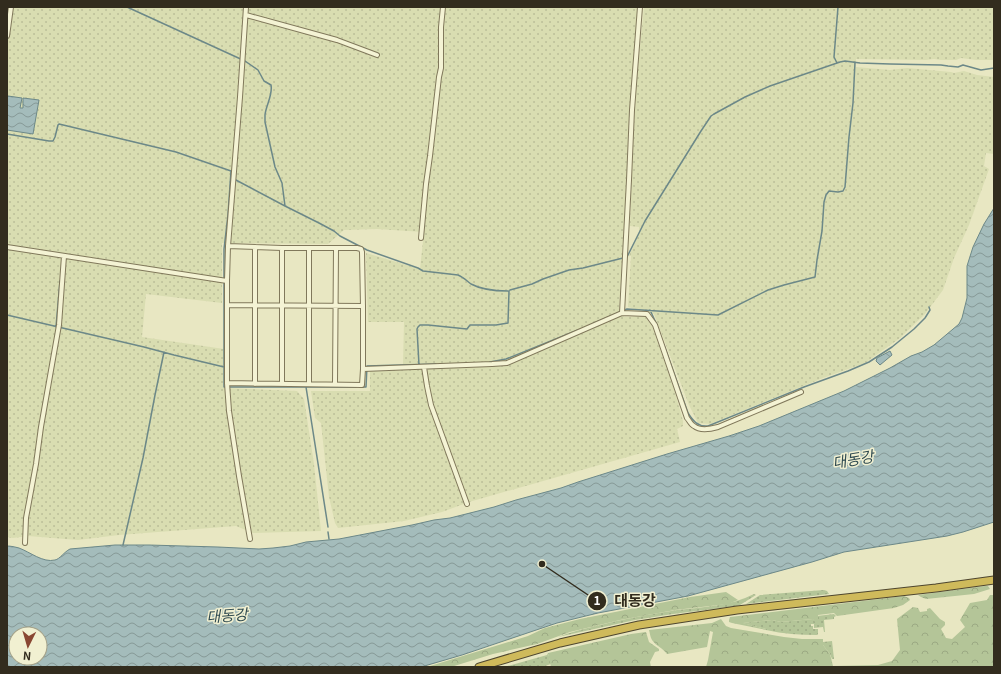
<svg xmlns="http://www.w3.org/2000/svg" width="1001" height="674" font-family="Georgia,'Noto Sans KR',serif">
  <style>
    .farmland { fill: url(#farmland-dots) }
    .grass { fill: url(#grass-dots) }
    .forest { fill: url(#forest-crowns) }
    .water { fill: url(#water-waves); stroke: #6c8888; fill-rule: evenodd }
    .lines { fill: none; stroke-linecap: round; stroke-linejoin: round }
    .stream { stroke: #6c8888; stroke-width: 1.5 }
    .street-casing { stroke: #80785b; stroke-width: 6 }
    .highway-casing { stroke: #4e462f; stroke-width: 9 }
    .street { stroke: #f4f3d4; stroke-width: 4 }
    .highway { stroke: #cfba5b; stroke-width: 7 }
    .labels { text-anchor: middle; stroke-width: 3; stroke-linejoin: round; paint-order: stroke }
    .water-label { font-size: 15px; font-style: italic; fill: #2f4a50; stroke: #f1f0d1 }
    .leader { fill: none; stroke: #322c1e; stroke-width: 1.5 }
    .callout-dot { fill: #322c1e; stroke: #f1f0d1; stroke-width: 1.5 }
    .mark-label { font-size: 12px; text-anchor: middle; font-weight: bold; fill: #fff }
    .callout-label { font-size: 15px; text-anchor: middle; font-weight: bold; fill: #322c1e; stroke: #f1f0d1; stroke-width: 3; stroke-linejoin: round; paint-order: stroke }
  </style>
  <defs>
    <pattern id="farmland-dots" width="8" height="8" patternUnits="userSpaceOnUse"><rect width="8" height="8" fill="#d9ddb1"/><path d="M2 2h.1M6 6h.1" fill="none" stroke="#bbbe98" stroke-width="1.8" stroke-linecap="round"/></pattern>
    <pattern id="grass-dots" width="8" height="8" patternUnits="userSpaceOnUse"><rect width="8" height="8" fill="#b4c598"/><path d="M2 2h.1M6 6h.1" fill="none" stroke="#9ba983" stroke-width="1.8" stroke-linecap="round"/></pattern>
    <pattern id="forest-crowns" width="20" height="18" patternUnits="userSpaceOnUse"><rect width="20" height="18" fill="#b4c598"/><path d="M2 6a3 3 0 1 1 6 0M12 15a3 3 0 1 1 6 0" fill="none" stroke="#9ba983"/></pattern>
    <pattern id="water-waves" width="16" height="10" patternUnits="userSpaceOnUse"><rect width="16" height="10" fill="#a4bcbb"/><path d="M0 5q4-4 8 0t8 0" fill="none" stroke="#869997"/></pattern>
  </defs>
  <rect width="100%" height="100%" fill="#e8e7c2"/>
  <path class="farmland" d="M7 7H638L630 108 627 177 619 309 624 317 645 316 652 326 674 389 683 421V426L677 429 680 442 469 502 442 512 404 521 338 528 335 523 329 497 321 423 315 418 311 391H370V365L403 364 404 322H368L366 253 420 269 424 232 377 229 344 230 328 244 222 243V303L146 294 142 337 224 349 223 388 297 391 304 399 314 464 321 531 253 533 236 526 119 535 78 540 28 536 13 538 7 537Z
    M644 7H994V60H976L961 58 956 60H941L934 59 926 60 856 59V67L890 70 907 68 951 72 954 73 964 71 977 75 994 77V154L986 153 984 166 989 169 969 225 954 258 943 290 925 314 900 338 865 363 823 378 710 424 698 423 689 405 654 314 628 307 631 256H629L639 234V227L630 226 633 141 637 79Z"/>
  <path class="grass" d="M824 590 827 591 829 594 746 604 760 595Z
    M754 594 756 595 740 605 736 606 673 614 635 620 558 637C571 632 583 629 596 626 623 619 650 614 677 610 703 607 731 606 754 594Z
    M834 614 836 616 834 617V619L824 620 825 632H824L823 627 814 628V624H811V626H813V629H818V634L817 635C800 635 783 634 766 630V629L742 623 772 620 781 622 813 619 818 622 817 616Z
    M832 641 834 659H832L830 654 823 645V642Z
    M548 653 551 664 542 667H504L547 655Z"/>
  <path class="forest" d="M985 586H988L990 589 974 594 926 599 921 597 918 595Z
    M726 592 738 600 728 604 675 610 620 620 570 632 537 644 493 654 451 667H427L528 636 545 628 580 619 690 597Z
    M990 595H994V667H706L708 660 713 632 710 631 707 647 667 654C663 648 656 646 652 640 650 637 650 633 649 630L712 623 721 619 726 626 731 628 784 637 802 639H823V645L830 654 833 666 878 665 892 661 900 650 897 619 913 607 918 608 920 612 927 611V609L930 608 940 619 945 622V625L941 629 946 638 952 639 965 627 960 620 970 603 987 600Z
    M904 596 909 598 910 600 903 605 894 608 837 616 834 613 818 615V622H815L813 619 781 622 772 620 743 623 766 629V630L732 623 729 622V620L730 617Z
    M646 632 649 642 659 649V651L655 652 650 662 651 667H551L548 653 631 634Z"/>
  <path class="water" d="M8 96 22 98 20 108H23V98L39 100 33 134 7 130V98Z
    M994 208V522L963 532 947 536 844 552 812 562 688 596 598 613 557 623 462 655 421 667H7V546C11 546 15 547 19 548 30 552 43 563 55 560 60 559 64 552 70 549L115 545H149L218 547 259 549 273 548 290 546 306 542 339 539 412 525 434 520 450 518 494 507 516 500 561 488 578 482 667 454 729 436 759 426 844 391 890 368 911 356 922 352 934 345 959 324 962 318 967 298V266L973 247 984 224ZM16 634H40V658H16Z
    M890 351 892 355 880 365 876 361 877 358Z"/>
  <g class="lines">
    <path class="stream" d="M127 7 245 61 258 70 264 81 271 85C273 95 266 105 265 115 265 117 265 120 265 122L275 167 282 183 285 206 319 223 334 231 340 236 367 250 418 268 423 271 458 275C463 277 467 281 471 284 482 290 496 291 508 291
      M837 63 834 57 838 7
      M7 134 49 141H53L55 137 58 125 59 124 176 152 231 171 228 215 224 249V387H306L328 527
      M234 179 285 206
      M627 257 645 221 701 131 711 116 714 114 745 97 770 86 840 62 845 61 860 63 890 64 941 65 948 66 958 67 963 65 981 70 994 68
      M510 290 532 284 543 279 569 270 583 268 623 258
      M650 310 657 325
      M7 315 144 347 174 355 224 367
      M592 324 627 309 718 315 768 290 784 285 815 277 817 260 822 231 824 202 826 195 829 191 838 192 843 191 845 187 849 137 853 103 855 62
      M56 327 60 281
      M664 345 688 413C693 421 698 427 708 426L804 387 848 371 869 362 892 347 914 329 925 318 930 310 929 307
      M490 362 506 359 578 330
      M419 365 417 329 418 327 420 325H428L467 329 470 325H496L508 323 509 291
      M306 387H356
      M362 387H366L367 366 436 364
      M328 532 329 539
      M123 545 143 458 155 395 164 352"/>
    <defs>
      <path id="street" d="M246 7 240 97 228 246 227 281V383L229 411 239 476 250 539
        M246 15 337 40 377 55
        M7 36 11 7
        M421 238 426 184 430 156 439 77 441 68V27L443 7
        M228 246 282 248H357L361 249 362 252 363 306
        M7 247 227 281
        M227 305 363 306V369
        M622 313 629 180 632 110 640 7
        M424 367 427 386 431 405 467 504
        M227 383 362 385 363 369 492 364 507 363 622 313 647 314 655 325 687 418C689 420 691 425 694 426 700 431 711 429 718 427L801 392
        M282 383V248
        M255 384V247
        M309 384V248
        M335 384 336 248
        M25 543 26 518 29 502 36 464 41 427 59 325 64 256"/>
      <path id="highway" d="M479 667 560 643 639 625 737 610 936 588 994 580"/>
    </defs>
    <use href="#street" class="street-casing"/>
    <use href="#highway" class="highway-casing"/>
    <use href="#street" class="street"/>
    <use href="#highway" class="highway"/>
  </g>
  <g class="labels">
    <g class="water-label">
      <text transform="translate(853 460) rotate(-10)" y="5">대동강</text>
      <text transform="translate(227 616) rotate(-4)" y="5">대동강</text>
    </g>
  </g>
  <path class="leader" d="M542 564L597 601"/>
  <g class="callout-dot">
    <circle cx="542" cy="564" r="4"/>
    <circle cx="597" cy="601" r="10"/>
  </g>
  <g class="mark-label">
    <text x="597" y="605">1</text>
  </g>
  <g class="callout-label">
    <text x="635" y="606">대동강</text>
  </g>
  <rect width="1001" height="674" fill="none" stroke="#322c1e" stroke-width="16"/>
  <g transform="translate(28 646) rotate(185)"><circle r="19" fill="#f1f0d1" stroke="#a5a289"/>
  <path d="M0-3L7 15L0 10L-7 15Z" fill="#894732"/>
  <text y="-6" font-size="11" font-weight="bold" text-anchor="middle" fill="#322c1e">N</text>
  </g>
</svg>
